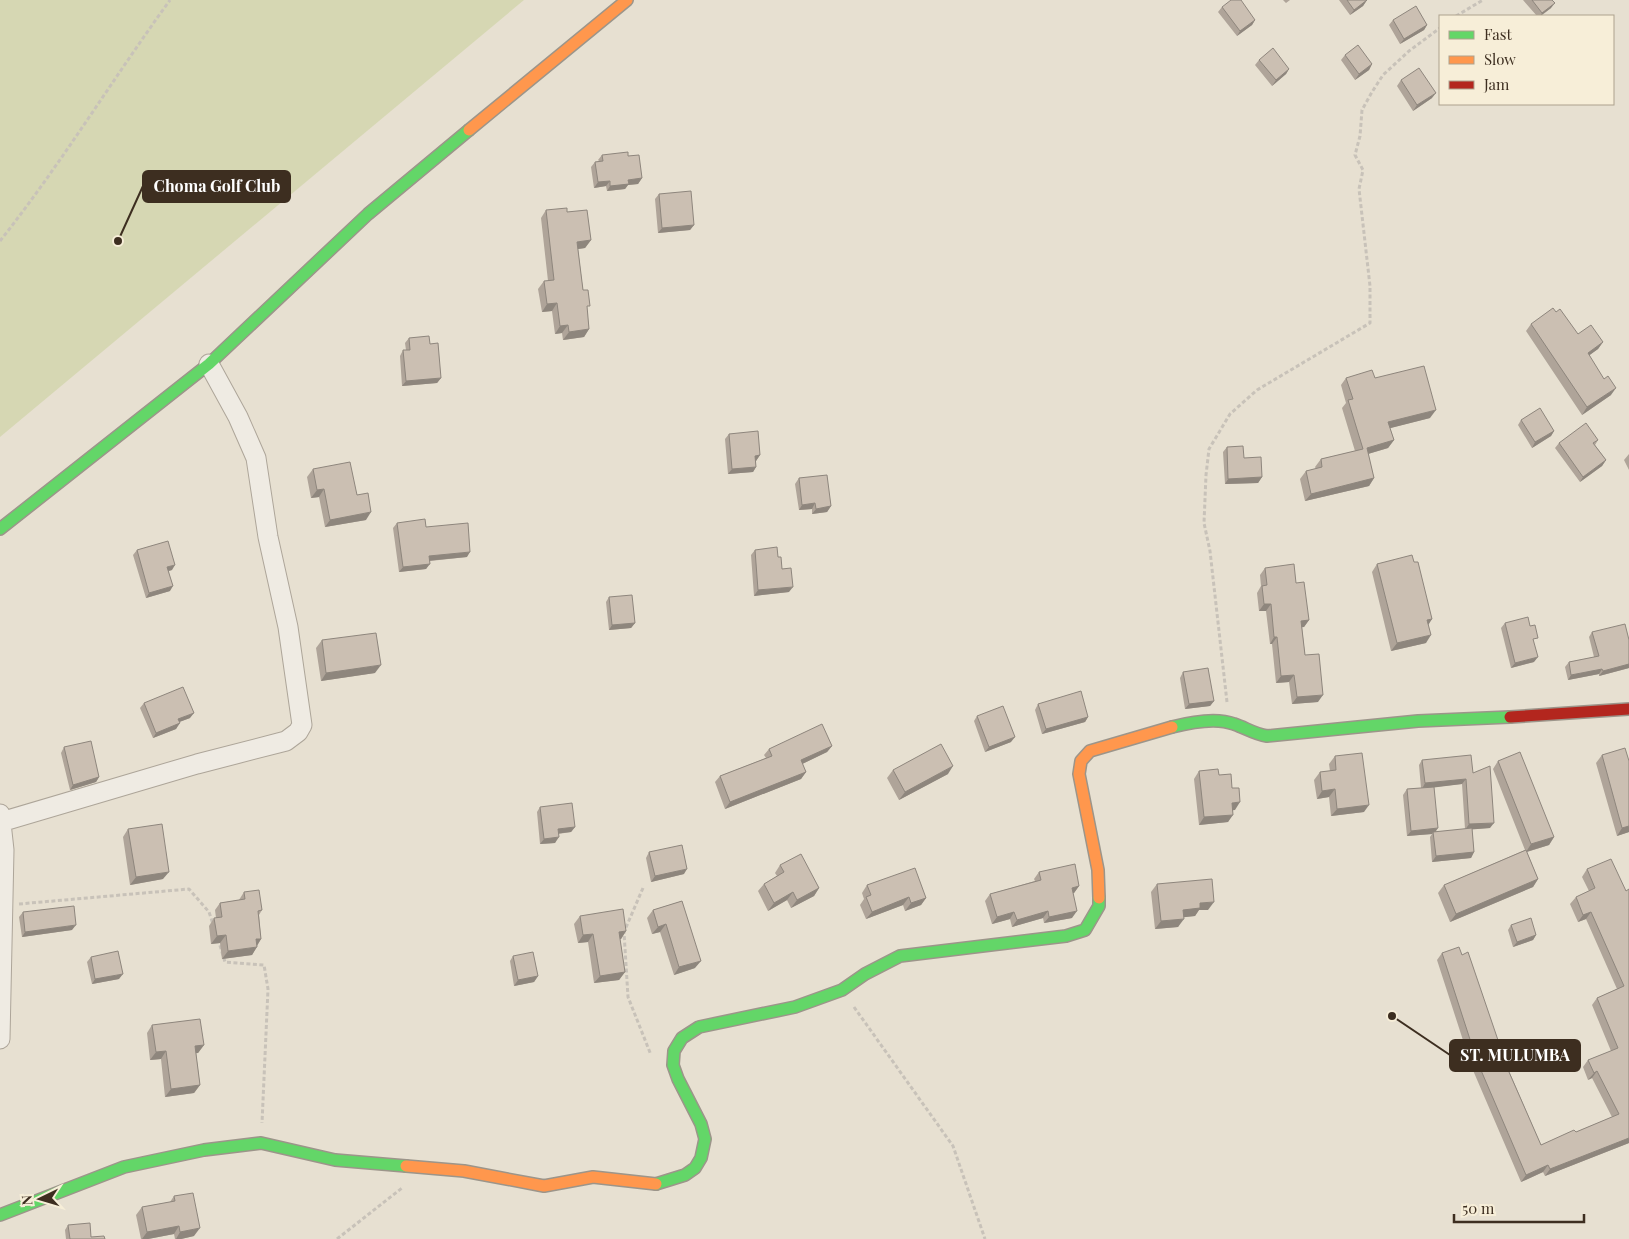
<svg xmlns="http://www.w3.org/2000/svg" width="1629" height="1239" font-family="'Playfair Display',serif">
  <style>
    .green { fill: #d6d7b3 }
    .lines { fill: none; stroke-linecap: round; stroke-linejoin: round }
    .street-casing { stroke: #ada599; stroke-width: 21 }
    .fast-casing { stroke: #9c958a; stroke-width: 14 }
    .slow-casing { stroke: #9c958a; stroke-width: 14 }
    .jam-casing { stroke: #9c958a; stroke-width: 14 }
    .path { stroke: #c8c2b9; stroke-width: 3; stroke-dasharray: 4 2.5; stroke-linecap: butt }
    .street { stroke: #efebe3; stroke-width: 19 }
    .fast { stroke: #63d668; stroke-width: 11 }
    .slow { stroke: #ff974d; stroke-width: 11 }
    .jam { stroke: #b3261e; stroke-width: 11 }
    .wall { fill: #afa499; fill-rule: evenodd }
    .shaded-wall { fill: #8e867d }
    .building { fill: #cbbfb2; stroke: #8e867d }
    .leader { fill: none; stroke: #3d2e20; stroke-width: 2 }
    .callout-dot { fill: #3d2e20; stroke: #f7eed8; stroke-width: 2 }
    .callout { fill: #3d2e20; stroke: #3d2e20; stroke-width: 2 }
    .callout-label { font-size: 16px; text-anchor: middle; font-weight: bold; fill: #fff }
  </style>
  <rect width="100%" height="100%" fill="#e7e0d1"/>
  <path class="green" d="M0 0H524L0 437Z"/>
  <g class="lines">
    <defs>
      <path id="street" d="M0 814 4 850 0 1039
        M1 822 197 764 286 741 298 732 302 725 288 627 268 537 256 458 238 417 209 364"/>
      <path id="fast" d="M0 529 209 364 368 214 469 130
        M1172 727C1191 722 1216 717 1234 724 1246 728 1254 734 1267 736L1418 721 1510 717
        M656 1184 685 1175 695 1168 701 1158 705 1139 701 1124 678 1079 673 1065 674 1051 682 1038 699 1027 795 1007 842 990 865 974 900 956 1066 936 1085 930 1099 906V898
        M0 1215 124 1167 204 1150 261 1143 335 1160 406 1166"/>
      <path id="slow" d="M469 130 627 0
        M1099 898 1098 870 1079 774 1081 761 1090 751 1172 727
        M406 1166 464 1171 544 1186 593 1177 656 1184"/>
      <path id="jam" d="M1510 717 1629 709"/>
    </defs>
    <use href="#street" class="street-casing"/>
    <use href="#fast" class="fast-casing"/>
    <use href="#slow" class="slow-casing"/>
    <use href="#jam" class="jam-casing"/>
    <path class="path" d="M1456 16 1483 0
      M0 241C61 164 112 80 170 0
      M1227 702 1210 551 1204 523 1206 475 1209 449 1230 414 1257 390 1370 323V286L1359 189 1363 170 1355 155 1360 136 1362 110 1372 92 1383 75 1409 51 1440 28
      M643 888 624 932 628 997 651 1055
      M19 904 189 889 209 912 213 924
      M218 939 225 962 264 965 268 989 262 1123
      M854 1007 953 1146 985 1239
      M337 1239 402 1188"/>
    <use href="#street" class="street"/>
    <use href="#fast" class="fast"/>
    <use href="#slow" class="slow"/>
    <use href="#jam" class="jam"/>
  </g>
  <path class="wall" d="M1283 0H1290L1286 3Z
    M1339 0H1367L1363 6 1350 15Z
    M1523 0H1552L1551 8 1541 16H1537Z
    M1222 7 1255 20 1252 25 1237 36 1218 12Z
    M1393 20 1427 25 1424 30 1400 44 1389 25Z
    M1345 55 1372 64 1369 70 1355 80 1341 60Z
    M1259 60 1289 69 1286 74 1272 86 1255 65Z
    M1401 80 1432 98 1413 111 1397 86Z
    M602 155 628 156 642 178 638 184 628 185 625 189 607 191 606 186 594 188 591 167 595 162 599 161 598 160Z
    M659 194 694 225 690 230 658 233 655 199Z
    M546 210 567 212 591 240 585 248 578 249 583 290 587 310 589 329 584 337 563 340 562 333 555 334 552 311 542 312 538 289 544 281H548L541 218Z
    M1556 312 1578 334 1603 342 1598 349 1589 355 1611 395 1582 415 1526 331 1531 324Z
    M409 338 441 378 437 383 402 386 400 356 403 350H406L405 343Z
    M1346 378H1375L1430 418 1390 428 1394 440 1388 448 1368 454 1374 478 1369 486 1305 501 1300 479 1306 471 1316 469 1315 467 1321 459 1355 451 1342 408 1346 403 1341 385Z
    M1521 420 1554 431 1551 436 1532 448 1518 425Z
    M729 434 760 455 756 461V467L753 472 728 474 725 439Z
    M1598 440 1595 445 1606 460 1602 466 1580 482 1555 448 1559 443Z
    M1227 447 1244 458 1262 477 1258 483 1225 484 1223 452Z
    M1629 454V470L1624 460Z
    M313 469 366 520 325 527 319 497 311 498 307 477Z
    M799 478 831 506 827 512 812 514V509L799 510 795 484Z
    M397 523 426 527 467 557 430 561 426 569 399 572 393 528Z
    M137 550 172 570 169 571 170 591 146 598 133 555Z
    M755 550 782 569 789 592 754 596 751 555Z
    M1414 562 1432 619 1428 624 1426 643 1391 651 1372 572 1377 564Z
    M1265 568 1296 583 1309 620 1304 627H1302L1305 655 1318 702 1292 704 1289 682 1276 683 1272 644H1270L1266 611H1259L1257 593 1261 586 1260 575Z
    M609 597 635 623 631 628 609 630 606 602Z
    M1505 623 1534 643V662L1511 668 1501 628Z
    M1592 632 1629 640V668L1599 676V674L1568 680 1565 667 1569 662 1594 657 1589 637Z
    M322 640 375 673 321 681 316 648Z
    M1183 672 1214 701 1210 706 1185 709 1180 678Z
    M144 703 190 718 179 722 176 729 153 738 140 708Z
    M1038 704 1088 717 1085 722 1042 734 1035 710Z
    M977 716 1011 742 985 752 974 721Z
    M832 746 827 752 802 764 806 772 801 779 725 809 715 782 720 776 766 758 764 755 769 749Z
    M64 747 99 777 96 782 70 790 61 753Z
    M1602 755 1629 761V832L1617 836 1596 763Z
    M1335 756 1364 812 1331 816 1329 797 1317 799 1314 780 1320 772 1330 771 1329 764Z
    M1422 760 1473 773 1490 828 1472 829 1474 852 1471 858 1432 862 1430 837 1432 834 1407 836 1403 795 1407 789 1421 788 1419 765ZM1462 784 1465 829 1436 832 1434 787Z
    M1498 761 1554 837 1549 845 1527 852 1538 879 1533 887 1450 922 1438 893 1444 885 1525 850 1493 769Z
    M893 770 948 774 899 800 887 778Z
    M1199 771 1219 775 1235 810H1233L1228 822 1199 825 1194 779Z
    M540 807 575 827 571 832 558 834 555 843 540 844 537 812Z
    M128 829 163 879 130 885 123 837Z
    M649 852 684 874 651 882 646 858Z
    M780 865 819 888 814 896 791 908 787 900 768 911 758 891 764 884 777 876 775 873Z
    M1587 869 1626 891 1629 889V1143L1545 1176 1543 1172 1521 1182 1472 1068 1437 960 1442 953 1499 1048 1541 1145 1576 1132 1612 1117 1592 1078 1588 1080 1583 1067 1588 1060 1611 1051 1592 1005 1597 998 1617 989 1586 919 1578 922 1570 904 1576 897 1589 891 1582 877Z
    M1039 872 1079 886 1074 893H1073L1072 918 1044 923 1043 918 1012 927 1010 919 992 924 985 901 990 894 1035 881 1034 879Z
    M1157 884 1208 910H1199L1195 916 1183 917 1178 927 1155 929 1151 892Z
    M867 885 926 898 921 905 905 911 903 905 866 919 860 905 864 899 862 893Z
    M244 892 262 910 259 915 261 939 252 955 222 959 220 943 211 944 209 926 214 918H216L215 910 220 903 239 900Z
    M682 901 695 968 674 975 660 932 652 934 647 918 653 910Z
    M23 912 72 930 22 937 19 917Z
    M580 916 626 931 621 939H620L625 972 619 980 594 983 588 942 578 943 574 924Z
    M1511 925 1536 935 1533 940 1513 947 1508 930Z
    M513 956 538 976 534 982 514 986 510 961Z
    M91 957 119 979 92 984 87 962Z
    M152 1025 204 1045 198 1053H196L200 1085 194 1093 165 1097 161 1059 150 1060 147 1033Z
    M174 1196 194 1236 181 1239H175L174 1234 148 1239H141L136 1215 142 1207 170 1202Z
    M68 1225 91 1237 105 1239H66L65 1230Z"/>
  <path class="shaded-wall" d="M1367 0 1363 6 1350 15 1354 10Z
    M1555 3 1551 8 1540 16 1542 13Z
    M1255 20 1252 25 1237 36 1240 31Z
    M1427 25 1424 30 1400 44 1404 39Z
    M1372 64 1369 70 1355 80 1359 74Z
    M1289 69 1286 74 1272 86 1276 80Z
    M1436 93 1432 98 1413 111 1417 105Z
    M642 178 638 184 628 185 625 189 607 191 610 186 628 180Z
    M610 181 606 186 594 188 598 182Z
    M694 225 690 230 658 233 662 228Z
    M591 240 585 248 571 250 577 242Z
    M557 303 552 311 542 312 547 304Z
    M568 325 562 333 555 334 560 326Z
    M589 329 584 337 563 340 569 332Z
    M1603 342 1598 349 1583 360 1588 353Z
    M441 378 437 383 402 386 406 381Z
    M1616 388 1611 395 1582 415 1587 407Z
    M1436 410 1430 418 1383 430 1388 422Z
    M1554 431 1551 436 1532 448 1535 442Z
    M1394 440 1388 448 1361 456 1367 448Z
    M760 455 756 461H752L755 456Z
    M1606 460 1602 466 1580 482 1583 477Z
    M756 467 753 472 728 474 732 469Z
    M1262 477 1258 483 1225 484 1228 479Z
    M1374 478 1369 486 1305 501 1311 494Z
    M324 489 319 497 311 498 317 490Z
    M815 503 812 509 799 510 802 505Z
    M831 506 827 512 812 514 816 509Z
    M371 512 366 520 325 527 330 520Z
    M470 552 467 557 426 561 429 556Z
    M430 564 426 569 399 572 403 567Z
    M175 565 172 570 164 572 167 567Z
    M173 586 170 591 146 598 149 593Z
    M793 587 789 592 754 596 758 590Z
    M1264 604H1271L1266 611H1259Z
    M1432 619 1427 627V620Z
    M1309 620 1304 627 1297 628 1301 621Z
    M635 623 631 628 609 630 612 625Z
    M1431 635 1426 643 1391 651 1397 643Z
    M1274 637H1277L1272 644H1270Z
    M1538 657 1534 662 1511 668 1515 663Z
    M1629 664V668L1599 676 1603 671Z
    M381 665 375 673 321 681 326 673Z
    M1602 669 1599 674 1568 680 1571 675Z
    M1294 675 1289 682 1276 683 1281 676Z
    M1323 695 1318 702 1292 704 1297 697Z
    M1214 701 1210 706 1185 709 1189 704Z
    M194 713 190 718 174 724 178 719Z
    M1088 717 1085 722 1042 734 1046 729Z
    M180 723 176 729 153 738 156 733Z
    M1015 737 1011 742 985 752 989 747Z
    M832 746 827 752 796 767 801 760Z
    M953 766 948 774 899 800 905 792Z
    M806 772 801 779 725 809 730 802Z
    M99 777 96 782 70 790 73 785Z
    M1466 779 1462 784 1422 789 1425 783Z
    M1335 789 1329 797 1317 799 1322 791Z
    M1240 802 1235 810 1226 811 1232 803Z
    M1369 805 1364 812 1331 816 1337 809Z
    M1233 815 1228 822 1199 825 1204 817Z
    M1494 823 1490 828 1465 830 1469 824Z
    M1629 826V832L1617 836 1622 828Z
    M575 827 571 832 554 834 558 829Z
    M1438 828 1434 834 1433 832 1432 834 1407 836 1411 831Z
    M559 837 555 843 540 844 544 839Z
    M1554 837 1549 845 1526 852 1531 844Z
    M1474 852 1471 858 1432 862 1436 856Z
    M687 869 684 874 651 882 655 876Z
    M169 872 163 879 130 885 136 877Z
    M1538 879 1533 887 1450 922 1456 914Z
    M1079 886 1074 893 1067 895 1072 888Z
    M819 888 814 896 791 908 797 900Z
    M793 892 787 900 768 911 774 903Z
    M909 897 903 905 866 919 872 912Z
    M926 898 921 905 905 911 911 903Z
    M1214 902 1208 910H1199L1195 916 1177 918 1183 910 1200 903Z
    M1048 911 1043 918 1012 927 1017 920Z
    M1077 911 1072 918 1044 923 1049 917Z
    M1014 912 1010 919 992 924 997 917Z
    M1591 912 1586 919 1578 922 1583 915Z
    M1184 919 1178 927 1155 929 1161 921Z
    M666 924 660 932 652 934 658 927Z
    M76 925 72 930 22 937 25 932Z
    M626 931 621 939 613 940 619 932Z
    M593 934 588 942 578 943 583 935Z
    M226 935 220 943 211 944 217 936Z
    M1536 935 1533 940 1513 947 1517 942Z
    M256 939H261L256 947Z
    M257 947 252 955 222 959 228 951Z
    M701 961 695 968 674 975 679 967Z
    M625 972 619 980 594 983 600 976Z
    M123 974 119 979 92 984 95 979Z
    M538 976 534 982 514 986 518 980Z
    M204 1045 198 1053 189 1054 195 1046Z
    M166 1051 161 1059 150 1060 156 1052Z
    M1597 1071 1592 1078 1588 1080 1594 1073Z
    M200 1085 194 1093 165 1097 171 1089Z
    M1629 1138V1143L1545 1176 1550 1169Z
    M1548 1165 1543 1172 1521 1182 1526 1175Z
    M179 1226 174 1234 148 1239H142L147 1232Z
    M200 1228 194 1236 181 1239H176L180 1232Z"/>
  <path class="building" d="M1231 0H1241L1255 20 1240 31 1222 7Z
    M1347 0H1367L1354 10Z
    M1532 0H1552L1555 3 1542 13Z
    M1416 6 1427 25 1404 39 1393 20Z
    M1358 45 1372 64 1359 74 1345 55Z
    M1273 48 1289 69 1276 80 1259 60Z
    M1419 68 1436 93 1417 105 1401 80Z
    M628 152V156L639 155 642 178 628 180 629 184 610 186V181L598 182 595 162 603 161 602 155Z
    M691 191 694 225 662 228 659 194Z
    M567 208V212L587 210 591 240 577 242 583 290H588L590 306H587L589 329 569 332 568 325 560 326 557 303 547 304 544 281 554 280 546 210Z
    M1553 308 1556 312 1560 309 1578 334 1591 325 1603 342 1588 353 1604 379 1608 376 1616 388 1587 407 1531 324Z
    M429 336 430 344 438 343 441 378 406 381 403 350H410L409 338Z
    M1424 366 1436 410 1388 422 1394 440 1367 448 1374 478 1311 494 1306 471 1322 467 1321 459 1363 449 1348 400 1353 399 1346 378 1372 370 1375 378Z
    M1540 408 1554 431 1535 442 1521 420Z
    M1586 423 1598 440 1593 443 1606 460 1583 477 1559 443Z
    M758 431 760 455 755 456 756 467 732 469 729 434Z
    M1243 446 1244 458 1261 457 1262 477 1228 479 1227 447Z
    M350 462 357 495 368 493 371 512 330 520 324 489 317 490 313 469Z
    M827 475 831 506 816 509 815 503 802 505 799 478Z
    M425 519 426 527 468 523 470 552 429 556 430 564 403 567 397 523Z
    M168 541 175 565 167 567 173 586 149 593 137 550Z
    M777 547 778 557H781L782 569 791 568 793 587 758 590 755 550Z
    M1412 555 1414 562H1418L1432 619 1427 620 1431 635 1397 643 1377 564Z
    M1294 564 1296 583 1304 582 1309 620 1301 621 1305 655 1319 654 1323 695 1297 697 1294 675 1281 676 1277 637H1274L1271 604H1264L1262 586 1267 585 1265 568Z
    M632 595 635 623 612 625 609 597Z
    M1528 617 1530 626 1535 625 1538 638 1533 639 1538 657 1515 663 1505 623Z
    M1625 624 1629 640V664L1603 671 1602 669 1571 675 1569 662 1599 656 1592 632Z
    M376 633 381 665 326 673 322 640Z
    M1208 668 1214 701 1189 704 1183 672Z
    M183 687 194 713 178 719 180 723 156 733 144 703Z
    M1081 691 1088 717 1046 729 1038 704Z
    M1003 706 1015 737 989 747 977 716Z
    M822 724 832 746 801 760 806 772 730 802 720 776 772 756 769 749Z
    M91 741 99 777 73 785 64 747Z
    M941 744 953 766 905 792 893 770Z
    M1625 748 1629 761V826L1622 828 1602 755Z
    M1520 752 1554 837 1531 844 1498 761Z
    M1362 753 1369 805 1337 809 1335 789 1322 791 1320 772 1336 770 1335 756Z
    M1471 755 1473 773 1490 766 1494 823 1469 824 1466 779 1425 783 1422 760Z
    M1218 769 1219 775 1231 774 1232 788H1239L1240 802 1232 803 1233 815 1204 817 1199 771Z
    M1434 787 1438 828 1411 831 1407 789Z
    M572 803 575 827 558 829 559 837 544 839 540 807Z
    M162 824 169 872 136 877 128 829Z
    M1472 828 1474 852 1436 856 1433 832Z
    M682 845 687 869 655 876 649 852Z
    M1526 850 1538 879 1456 914 1444 885Z
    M801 854 819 888 797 900 793 892 774 903 764 884 784 872 780 865Z
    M1611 859 1626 891 1629 889V1138L1550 1169 1548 1165 1526 1175 1477 1061 1442 953 1459 947 1462 955 1468 952 1500 1046 1498 1047 1541 1145 1574 1130 1576 1132 1619 1114 1597 1071 1594 1073 1588 1060 1618 1048 1597 998 1624 986 1591 912 1583 915 1576 897 1595 888 1587 869Z
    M1075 864 1079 886 1072 888 1077 911 1049 917 1048 911 1017 920 1014 912 997 917 990 894 1041 880 1039 872Z
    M915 868 926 898 911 903 909 897 872 912 866 897 871 895 867 885Z
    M1212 879 1214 902 1200 903V908L1183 910 1184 919 1161 921 1157 884Z
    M259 890 262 910 258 911 261 939H256L257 947 228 951 226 935 217 936 214 918 222 917 220 903 245 899 244 892Z
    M682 901 701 961 679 967 666 924 658 927 653 910Z
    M74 906 76 925 25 932 23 912Z
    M623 909 626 931 619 932 625 972 600 976 593 934 583 935 580 916Z
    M1531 918 1536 935 1517 942 1511 925Z
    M118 951 123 974 95 979 91 957Z
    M533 952 538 976 518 980 513 956Z
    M200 1019 204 1045 195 1046 200 1085 171 1089 166 1051 156 1052 152 1025Z
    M193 1193 200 1228 180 1232 179 1226 147 1232 142 1207 175 1201 174 1196Z
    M90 1223 91 1237 104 1236 105 1239H70L68 1225Z"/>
  <path class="leader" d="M118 241L143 186M1392 1016L1450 1055"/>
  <g class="callout-dot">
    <circle cx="118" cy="241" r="5"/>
    <circle cx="1392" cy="1016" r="5"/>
  </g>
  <g class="callout">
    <rect x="143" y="171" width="147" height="31" rx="5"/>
    <rect x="1450" y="1040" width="130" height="31" rx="5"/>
  </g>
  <g class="callout-label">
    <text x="217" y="192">Choma Golf Club</text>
    <text x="1515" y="1061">ST. MULUMBA</text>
  </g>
  <rect x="1439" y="15" width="175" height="90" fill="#f7eed8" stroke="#ada18e"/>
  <rect x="1449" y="31" width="25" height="8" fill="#63d668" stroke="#ada18e"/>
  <text x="1484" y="40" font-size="15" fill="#3d2e20">Fast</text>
  <rect x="1449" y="56" width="25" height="8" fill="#ff974d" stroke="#ada18e"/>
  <text x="1484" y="65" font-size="15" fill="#3d2e20">Slow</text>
  <rect x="1449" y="81" width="25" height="8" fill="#b3261e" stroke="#ada18e"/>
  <text x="1484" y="90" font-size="15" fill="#3d2e20">Jam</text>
  <g transform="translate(40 1199) rotate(265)" stroke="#f7eed8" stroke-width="4" paint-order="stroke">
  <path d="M0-4L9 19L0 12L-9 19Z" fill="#3d2e20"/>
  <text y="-8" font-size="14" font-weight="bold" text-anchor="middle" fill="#3d2e20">N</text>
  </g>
  <path d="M1454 1214v8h130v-8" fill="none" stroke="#3d2e20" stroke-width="2.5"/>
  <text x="1462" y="1214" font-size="15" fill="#3d2e20" stroke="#f7eed8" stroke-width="4" paint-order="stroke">50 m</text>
</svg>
